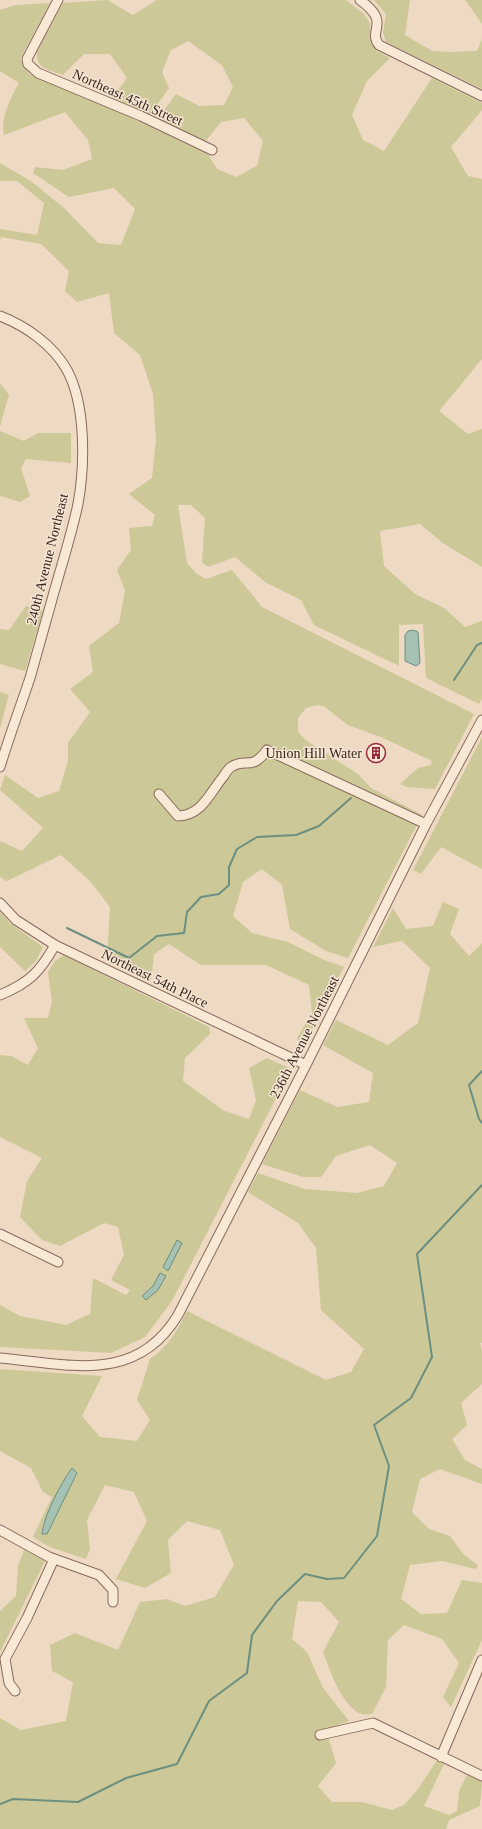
<svg xmlns="http://www.w3.org/2000/svg" width="482" height="1829" font-family="Georgia,serif">
  <style>
    .green { fill: #ccc897 }
    .water { fill: #a5c1b3; stroke: #6c8f80 }
    .lines { fill: none; stroke-linecap: round; stroke-linejoin: round }
    .stream { stroke: #6c8f80; stroke-width: 2 }
    .minor-casing { stroke: #886a5a; stroke-width: 11 }
    .minor { stroke: #f8e8d6; stroke-width: 9 }
    .labels { text-anchor: middle; stroke-width: 3; stroke-linejoin: round; paint-order: stroke }
    .street-label { font-size: 14px; fill: #38261e; stroke: #f5e5d3 }
    .poi-label { font-size: 14px; fill: #38261e; stroke: #f5e5d3; text-anchor: end }
  </style>
  <rect width="100%" height="100%" fill="#eed9c3"/>
  <path class="green" d="M107 0 133 15 157 0H346L364 14 370 23 371 39 377 51 390 58 367 81 352 115 363 140 384 151 432 78 482 103V110L451 147 468 176 482 179V359L439 411 468 434 482 429V567L443 543 420 524 380 531 384 566 415 594 444 608 465 627 482 621V699L479 704 426 678 423 624 399 625V666L314 625 301 600 265 582 235 557 208 567 202 562 205 518 191 505H178L187 563 197 574 206 579 232 570 262 607 474 714 435 789 407 787 400 784 418 768 431 765 432 761 381 737 348 725 325 707 318 705 306 708 298 718V732L307 741 358 774 371 788 422 815 348 958 326 951 290 929 282 885 262 869 243 882 233 916 252 933 288 942 322 959 344 967 302 1049 297 1038 312 1013 309 985 266 965H201L169 944 154 954 151 981 107 959 110 907 90 881 61 855 7 881 0 877V841L22 851 43 828 0 790 5 775 38 798 59 791 68 761V743L90 712 70 689 93 672 89 646 119 623 125 590 117 570 131 550 129 528 152 526 155 515 129 494 152 478 156 440 153 394 140 355 114 333 109 293 77 302 65 291 69 271 41 244 1 237 0 241V229L37 235 44 203 17 181H0V163L32 182 64 208 98 243 121 245 135 209 114 188 69 197 33 173 35 167 63 170 92 159 88 140 65 112 4 135C0 119 11 97 19 83L0 71V10L16 5 50 3 20 59 29 74 119 112 208 154 217 169 236 177 257 166 263 141 244 118 221 122 205 142 157 120 176 94 199 106 224 105 233 87 222 65 188 41 171 50 162 72 169 88 149 116 112 98 127 78 110 54H84L63 75C50 70 35 69 37 52L63 3Z
    M374 0H410L405 35 432 51 450 52 477 51 482 39V89L386 42 383 33 386 14Z
    M464 0H482V24L466 1Z
    M0 383 9 395 0 426Z
    M0 431 24 441 38 433H71V463L26 459 21 468 30 496 20 502 0 496Z
    M26 606 43 611 25 671 0 664V629L9 630Z
    M0 692 9 695 0 728Z
    M482 737V869L441 847 421 874 413 870Z
    M443 902 459 909 450 934 469 956 482 943V1343H480L482 1352V1384L461 1403 467 1425 452 1439 465 1460 482 1469V1484L440 1469 420 1479 412 1512 429 1529 450 1536 464 1555 478 1565 476 1569 442 1561 410 1565 401 1599 421 1614 447 1613 462 1580 482 1583V1640L451 1707 443 1697 459 1663 442 1639 404 1625 388 1640 386 1687 372 1714C368 1714 362 1715 359 1713 341 1703 330 1671 323 1652L339 1622 321 1602 298 1601 292 1639 307 1652 323 1688 349 1721 333 1727 328 1737 336 1763 318 1786 332 1802H362L392 1810 404 1805 418 1789 437 1760 444 1764 424 1806 449 1815 457 1811 459 1791 467 1775 482 1782 480 1806 449 1820 446 1829H0V1718L21 1730 66 1721 73 1682 52 1671 50 1645 75 1633 118 1650 140 1602 167 1599 185 1606 215 1597 234 1565 220 1530 187 1521 168 1540 171 1573 145 1588 116 1579 147 1521 134 1492 105 1485 87 1520 90 1549 86 1559 50 1547 33 1537 52 1497 43 1492 31 1468 0 1451V1369L102 1376 82 1416 100 1437 137 1441 150 1420 137 1400 150 1359C167 1348 178 1330 187 1311L326 1380 351 1372 364 1349 321 1310 316 1248 298 1223 248 1192 258 1173 305 1189 357 1193 384 1186 397 1163 370 1145 336 1156 321 1177H303L262 1164 300 1090 337 1107 369 1102 373 1073 323 1045 336 1020 388 1045 418 1023 430 968 402 941 373 947 393 908 406 929 433 926Z
    M0 912 11 924 43 947 36 961 25 971 0 947Z
    M64 955 209 1027 210 1034 185 1058 183 1081 224 1111 249 1119 256 1100 249 1068 267 1058 291 1069 172 1301 145 1337 111 1353 0 1347V1305L20 1316 66 1325 90 1314 93 1278 126 1295 130 1290 111 1280 124 1255 118 1227 104 1223 60 1246 42 1240 20 1217 27 1181 42 1158 0 1137V1055L11 1056 28 1065 38 1048 24 1018H48L52 1002 48 972 55 961Z
    M24 1550 45 1561 0 1652V1611L16 1596 18 1566Z"/>
  <path class="water" d="M413 630 418 632 420 663 416 666 405 661V635L408 631Z
    M177 1240 182 1243 168 1271 163 1267Z
    M160 1273 166 1276 158 1290 146 1300 142 1296 153 1286Z
    M72 1468 77 1473 47 1534H42C44 1515 61 1483 72 1468Z"/>
  <g class="lines">
    <path class="stream" d="M454 680 477 645 482 643
      M67 928 129 958 157 936 184 933 187 912 201 897 219 894 229 885V867L237 849 257 837 296 835 319 826 351 798
      M482 1071 469 1085 479 1119 482 1123
      M0 1804 13 1799 78 1802 126 1778 177 1764 209 1701 247 1673 252 1635 277 1601 305 1574 327 1579 344 1578 377 1536 389 1466 374 1425 411 1398 432 1357 417 1254 482 1185"/>
    <defs>
      <path id="minor" d="M58 0 27 59 28 64 38 73 141 116 212 150
        M360 0C392 23 367 30 379 45L482 96
        M0 316C26 326 53 345 67 370 86 405 85 465 78 504 71 537 60 570 51 603 44 628 37 653 30 678 20 708 9 737 0 767
        M159 794 178 816C202 815 209 794 223 777 225 774 228 769 231 767 246 757 251 772 267 750L426 824
        M0 903 16 920 55 945 306 1065
        M0 995C29 983 40 972 55 945
        M0 1234 58 1262
        M0 1358C68 1364 136 1385 178 1315L306 1065 426 824 482 720
        M0 1530 49 1557 99 1575 113 1590V1602
        M15 1691 9 1683 5 1659 27 1618 54 1559
        M320 1735 373 1723 482 1776
        M441 1757 482 1660"/>
    </defs>
    <use href="#minor" class="minor-casing"/>
    <use href="#minor" class="minor"/>
  </g>
  <defs>
    <symbol id="building-ring" viewBox="-11 -11 22 22"><circle r="9.5" fill="#f5e5d3" stroke="#962a3f" stroke-width="1.5"/><path d="M-4-6H4V6H1V3H-1V6H-4ZM-2.5-4.3h1.7v1.8h-1.7ZM.8-4.3h1.7v1.8H.8ZM-2.5-1h1.7V.8h-1.7ZM.8-1h1.7V.8H.8Z" fill="#962a3f"/></symbol>
  </defs>
  <g fill-rule="evenodd">
    <use href="#building-ring" x="365" y="742" width="22" height="22"/>
  </g>
  <g class="labels">
    <g class="street-label">
      <text transform="translate(128 97) rotate(24)" y="5">Northeast 45th Street</text>
      <text transform="translate(47 559) rotate(-76)" y="5">240th Avenue Northeast</text>
      <text transform="translate(155 978) rotate(26)" y="5">Northeast 54th Place</text>
      <text transform="translate(304 1037) rotate(-63)" y="5">236th Avenue Northeast</text>
    </g>
    <g class="poi-label">
      <text x="362" y="758">Union Hill Water</text>
    </g>
  </g>
</svg>
